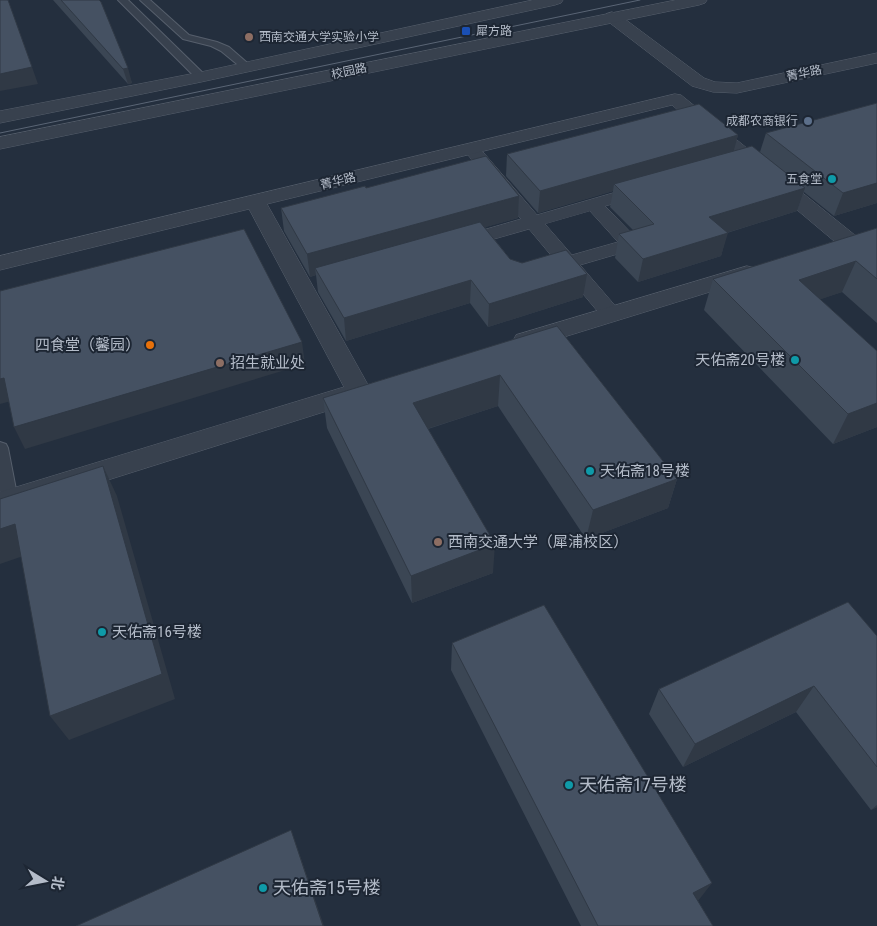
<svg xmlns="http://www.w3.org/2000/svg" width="877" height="926" font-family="'Roboto Condensed','Noto Sans SC',sans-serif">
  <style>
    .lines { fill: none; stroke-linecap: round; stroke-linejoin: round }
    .service-casing { stroke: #565f6c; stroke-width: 2 }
    .pedestrian-casing { stroke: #565f6c; stroke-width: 1 }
    .minor-casing { stroke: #565f6c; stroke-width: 1 }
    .tertiary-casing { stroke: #565f6c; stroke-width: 1 }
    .service { fill: #38414e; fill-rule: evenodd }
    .pedestrian { fill: #38414e; fill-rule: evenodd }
    .minor { fill: #38414e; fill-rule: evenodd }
    .tertiary { fill: #38414e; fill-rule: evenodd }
    .tram { stroke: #5a6575; stroke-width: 1 }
    .wall { fill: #3b4654 }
    .shaded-wall { fill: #303945 }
    .building { fill: #455162; stroke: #303945 }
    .transit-dot { fill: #1a4fb4; stroke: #1d2633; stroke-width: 2 }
    .education-dot { fill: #8d6e63; stroke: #1d2633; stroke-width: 2 }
    .service-dot { fill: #5c6f8a; stroke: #1d2633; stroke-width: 2 }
    .culture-dot { fill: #0f9aa8; stroke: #1d2633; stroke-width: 2 }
    .food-dot { fill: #e8710a; stroke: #1d2633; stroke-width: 2 }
    .labels { text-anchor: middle; stroke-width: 4; stroke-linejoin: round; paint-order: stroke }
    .far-poi-label { font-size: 12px; fill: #b4bcc9; stroke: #1d2633; text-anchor: start }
    .far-street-label { font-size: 12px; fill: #b4bcc9; stroke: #1d2633 }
    .poi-label { font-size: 15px; fill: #b4bcc9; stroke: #1d2633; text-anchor: start }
    .near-poi-label { font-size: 18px; fill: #b4bcc9; stroke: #1d2633; text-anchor: start }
  </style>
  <rect width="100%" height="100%" fill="#242f3e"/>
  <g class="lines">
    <defs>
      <path id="service" d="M118 0H128L205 75 206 77 205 79H197Z
        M140 0H150L189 35 217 42 229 47 252 67 251 69H243L221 51 211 46 183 39Z
        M0 442 6 444 8 448 18 500 16 505 10 507 4 505 0 491Z"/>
      <path id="pedestrian" d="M471 144 477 145 537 215 637 186 643 185 649 186 652 190 649 194 605 206 638 240 640 244 638 248 580 265 618 309 621 314 618 319 611 321 604 319 563 270 546 275 539 273 536 269 539 265 555 260 529 229 459 249 452 247 450 243 452 239 521 219 463 149 465 145ZM590 211 618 242 572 255 545 224Z"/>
      <path id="minor" d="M612 12 618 14 704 78 715 82 737 83 877 53V63L737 93 713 92 692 86 606 20 604 17 606 14Z
        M675 94 681 95 856 236 859 241 856 246 848 248 840 246 672 105 267 204 372 392 368 398 0 514V492L344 387 249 209 0 270V256Z
        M747 266 755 268 758 273 755 278 525 349 516 347 513 341 516 335Z"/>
      <path id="tertiary" d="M533 0H563L561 3 555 5 201 82 0 123V111L201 72Z
        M676 0H707L705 3 699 5 0 149V137Z"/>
    </defs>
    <use href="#service" class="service-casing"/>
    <use href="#pedestrian" class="pedestrian-casing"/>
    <use href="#minor" class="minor-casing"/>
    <use href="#tertiary" class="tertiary-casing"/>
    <use href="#service" class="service"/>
    <use href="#pedestrian" class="pedestrian"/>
    <use href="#minor" class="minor"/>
    <use href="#tertiary" class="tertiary"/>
    <path class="tram" d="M0 133 640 0"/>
  </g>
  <path class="wall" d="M53 0H99L132 83 128 84Z
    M766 133 877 203 834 216 804 192 797 211 727 233 721 256 638 282 615 258 619 234 633 230 610 207 613 191 538 213 506 176 507 154 738 135 733 151 760 152Z
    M366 188 519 196 518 218 485 227 510 259 583 297 488 327 470 303 346 341 318 292 316 275 310 277 284 231 281 208Z
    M877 228V323L842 292 820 299 877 351V427L833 444 704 310 713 279Z
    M557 326 677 479 668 508 586 539 498 406 428 429 493 573 412 603 327 428 323 398Z
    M877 636V807L871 810 796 712 683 767 649 714 659 689Z
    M452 643 698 901 713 926H581L451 670Z"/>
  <path class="shaded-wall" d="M32 67 38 84 0 91V74Z
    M128 68 132 83 128 84 123 69Z
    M738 135 732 157 614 184 613 191 538 213 540 191Z
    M877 183V203L834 216 843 193Z
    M805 188 797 211 703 240 709 217Z
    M519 196 518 218 319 274 315 268 316 275 310 277 307 254Z
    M728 233 721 256 638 282 643 259Z
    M856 261 842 292 787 311 799 280Z
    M587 274 583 297 488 327 489 304Z
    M471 280 470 303 346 341 344 318Z
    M302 342 305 364 25 449 14 427Z
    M500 375 498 406 414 433 413 403Z
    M4 378 15 400 0 404V379Z
    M877 403V427L833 444 848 414Z
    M103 466 117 496 175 699 69 740 50 716Z
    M677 479 668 508 586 539 593 510Z
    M15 524 32 553 0 564V529Z
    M495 544 493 573 412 603 411 576Z
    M814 686 796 712 683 767 695 744Z
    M877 805V807L871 810Z
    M291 830 298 850 324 926H323Z
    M712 883 698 901 693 893Z"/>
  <path class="building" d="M0 0H8L32 67 0 74Z
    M61 0H99L101 2 128 68 123 69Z
    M877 103V183L843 193 766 133Z
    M699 104 738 135 540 191 507 154Z
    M752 146 805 188 709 217 728 233 643 259 619 234 654 224 614 184Z
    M486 156 519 196 307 254 281 208 365 186 366 188Z
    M480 222 510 259 522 263 566 250 587 274 489 304 471 280 344 318 315 268Z
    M877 228V279L856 261 799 280 877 351V403L848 414 713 279Z
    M244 229 302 342 14 427 4 378 0 379V291Z
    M557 326 677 479 593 510 500 375 413 403 495 544 411 576 323 398Z
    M103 466 162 674 50 716 15 524 0 529V499Z
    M848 602 877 636V767L814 686 695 744 659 689Z
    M544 605 712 883 693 893 713 926H598L452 643Z
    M291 830 323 926H76Z"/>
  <rect class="transit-dot" x="461" y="26" width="10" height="10" rx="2.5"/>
  <g class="education-dot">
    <circle cx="249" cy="37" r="5"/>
    <circle cx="220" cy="363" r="5"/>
    <circle cx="438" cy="542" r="5"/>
  </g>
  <circle class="service-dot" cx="808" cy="121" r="5"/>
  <g class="culture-dot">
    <circle cx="832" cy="179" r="5"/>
    <circle cx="795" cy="360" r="5"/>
    <circle cx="590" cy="471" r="5"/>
    <circle cx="102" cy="632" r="5"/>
    <circle cx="569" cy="785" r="5"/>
    <circle cx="263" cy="888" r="5"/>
  </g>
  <circle class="food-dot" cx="150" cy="345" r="5"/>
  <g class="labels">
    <g class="far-poi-label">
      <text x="476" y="35">犀方路</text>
      <text x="259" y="41">西南交通大学实验小学</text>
      <text x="798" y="125" text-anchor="end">成都农商银行</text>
      <text x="822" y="183" text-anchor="end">五食堂</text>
    </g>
    <g class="far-street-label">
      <text transform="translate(349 71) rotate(-12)" y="4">校园路</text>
      <text transform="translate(804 73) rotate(-12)" y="4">菁华路</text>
      <text transform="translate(338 181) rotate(-14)" y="4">菁华路</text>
    </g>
    <g class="poi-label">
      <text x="140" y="350" text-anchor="end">四食堂（馨园）</text>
      <text x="785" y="365" text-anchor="end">天佑斋20号楼</text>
      <text x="230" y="368">招生就业处</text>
      <text x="600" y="476">天佑斋18号楼</text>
      <text x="448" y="547">西南交通大学（犀浦校区）</text>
      <text x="112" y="637">天佑斋16号楼</text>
    </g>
    <g class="near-poi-label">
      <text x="579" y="791">天佑斋17号楼</text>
      <text x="273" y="894">天佑斋15号楼</text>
    </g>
  </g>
  <g transform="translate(45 881) rotate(100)" stroke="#1d2633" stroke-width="4" paint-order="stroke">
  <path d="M0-4L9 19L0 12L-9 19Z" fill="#b4bcc9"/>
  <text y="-8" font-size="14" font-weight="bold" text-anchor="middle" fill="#b4bcc9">北</text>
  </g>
</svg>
